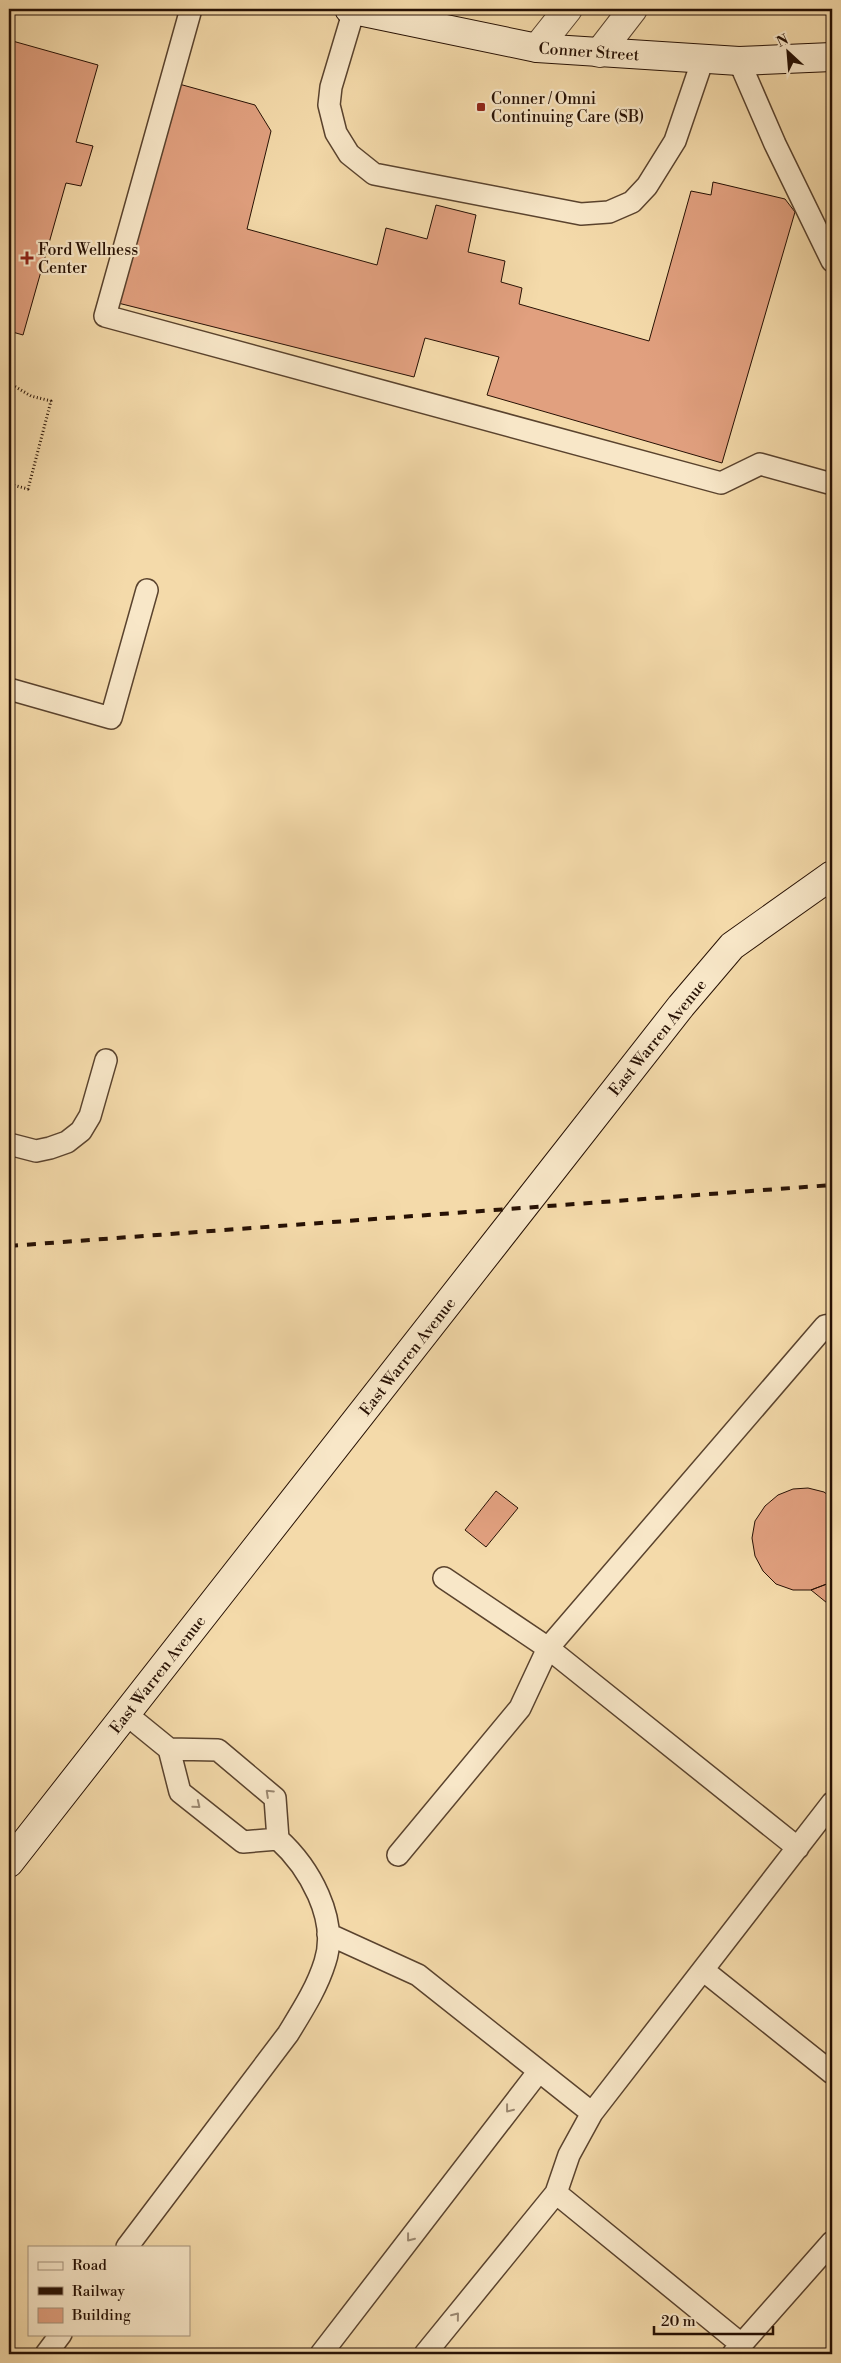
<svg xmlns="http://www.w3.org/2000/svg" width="841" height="2363" font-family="'Libre Bodoni',serif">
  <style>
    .building { fill: #e1a07f; stroke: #271104 }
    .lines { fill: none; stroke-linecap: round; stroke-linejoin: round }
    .lane-casing { stroke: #5a432e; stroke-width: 24 }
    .street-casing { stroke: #5a432e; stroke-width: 30 }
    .secondary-casing { stroke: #271104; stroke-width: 30 }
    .path { stroke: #271104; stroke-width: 3; stroke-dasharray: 1 2.5; stroke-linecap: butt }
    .lane { stroke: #f8e7c8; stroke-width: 21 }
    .street { stroke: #f8e7c8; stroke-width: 28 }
    .secondary { stroke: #f8e7c8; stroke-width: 28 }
    .rail { stroke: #271104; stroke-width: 4; stroke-dasharray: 9 9; stroke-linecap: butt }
    .oneway { stroke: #9a8770 }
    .poi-dot { fill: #8f2418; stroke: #f8e7c8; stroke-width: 2 }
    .labels { text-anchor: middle; stroke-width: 4.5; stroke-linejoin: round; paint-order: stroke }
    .street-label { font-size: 16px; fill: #271104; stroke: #f8e7c8 }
    .poi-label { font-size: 16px; fill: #271104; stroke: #f8e7c8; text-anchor: start }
  </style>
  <rect width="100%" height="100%" fill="#f4daaa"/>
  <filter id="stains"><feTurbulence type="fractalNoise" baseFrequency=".004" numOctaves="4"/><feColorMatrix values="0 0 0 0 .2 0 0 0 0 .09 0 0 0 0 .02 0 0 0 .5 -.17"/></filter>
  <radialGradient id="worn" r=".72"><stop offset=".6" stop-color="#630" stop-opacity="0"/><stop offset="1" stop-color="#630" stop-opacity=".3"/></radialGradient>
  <path class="building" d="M9 40 98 65 76 142 93 146 81 186 66 183 23 335 9 331Z
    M179 84 255 105 271 131 247 229 377 265 386 228 427 239 436 205 476 215 468 252 505 261 501 282 522 288 519 304 649 341 691 191 711 195 713 182 785 199 795 212 722 463 487 395 499 357 425 338 414 377 118 303Z
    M808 1488 824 1492 832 1498V1582L811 1590H793L776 1584 763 1571 755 1556 752 1538 755 1521 765 1506 778 1495 793 1489Z
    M496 1491 518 1508 486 1547 465 1530Z
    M832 1582V1607L811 1590Z"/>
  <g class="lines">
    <defs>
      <path id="lane" d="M191 9 105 316 721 483 760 464 832 484
        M354 10 331 87 329 105 336 133 349 154 374 174 581 214 609 212 632 202 647 186 675 141 703 59
        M739 61 775 144 832 261
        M9 689 111 718 147 590
        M9 1144 36 1151 50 1148 67 1142 81 1131 90 1116 106 1060
        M444 1578 548 1648 798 1848
        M126 1714 169 1749 180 1792 243 1842 278 1839
        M398 1855 520 1708 548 1648 825 1326 832 1325
        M328 1934 418 1975 592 2113
        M703 1970 832 2073
        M556 2193 741 2344
        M127 2247 288 2034C302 2011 317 1988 325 1962 339 1919 309 1867 278 1839L275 1798 218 1750 169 1749
        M46 2354 61 2334
        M321 2354 539 2071
        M425 2354 556 2193 569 2155 592 2113 832 1803
        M733 2354 832 2242"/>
      <path id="street" d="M537 48 568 9
        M599 53 633 9"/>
      <path id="secondary" d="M349 9 537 48 739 61 832 57
        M9 1863 681 1006 732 946 832 875"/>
    </defs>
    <use href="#lane" class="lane-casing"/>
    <use href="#street" class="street-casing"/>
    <use href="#secondary" class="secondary-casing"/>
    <path class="path" d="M9 383 31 396 51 401 28 489 9 484"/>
    <use href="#lane" class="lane"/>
    <use href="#street" class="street"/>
    <use href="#secondary" class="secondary"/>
    <path class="rail" d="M9 1246 832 1185"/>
  </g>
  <defs><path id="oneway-chevron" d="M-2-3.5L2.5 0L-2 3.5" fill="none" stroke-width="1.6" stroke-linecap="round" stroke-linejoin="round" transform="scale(1.25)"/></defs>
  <g class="oneway">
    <use href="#oneway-chevron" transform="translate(269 1793) rotate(-137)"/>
    <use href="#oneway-chevron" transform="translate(197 1805) rotate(39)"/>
    <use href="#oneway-chevron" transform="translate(509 2109) rotate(128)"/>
    <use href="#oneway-chevron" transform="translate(410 2238) rotate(128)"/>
    <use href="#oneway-chevron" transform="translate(456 2316) rotate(-51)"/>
  </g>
  <g class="poi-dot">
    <rect x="476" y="102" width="10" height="10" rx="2.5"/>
    <path d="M24.5 250.5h5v5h5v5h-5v5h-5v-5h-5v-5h5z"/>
  </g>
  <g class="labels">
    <g class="street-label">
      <text transform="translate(589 51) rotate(4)" y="6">Conner Street</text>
      <text transform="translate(657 1037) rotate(-51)" y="6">East Warren Avenue</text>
      <text transform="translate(407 1356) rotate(-52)" y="6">East Warren Avenue</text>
      <text transform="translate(157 1674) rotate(-52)" y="6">East Warren Avenue</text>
    </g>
    <g class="poi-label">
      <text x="491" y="104">Conner / Omni<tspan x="491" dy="18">Continuing Care (SB)</tspan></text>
      <text x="38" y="255">Ford Wellness<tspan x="38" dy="18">Center</tspan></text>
    </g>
  </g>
  <rect width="841" height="2363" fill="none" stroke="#f4daaa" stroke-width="30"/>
  <rect x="10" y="10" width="821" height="2343" fill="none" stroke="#271104" stroke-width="2.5"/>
  <rect x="15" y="15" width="811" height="2333" fill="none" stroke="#271104"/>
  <rect x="28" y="2246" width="162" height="90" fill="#f8e7c8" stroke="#a4917a"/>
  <rect x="38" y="2262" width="25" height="8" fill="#f8e7c8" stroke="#a4917a"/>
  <text x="72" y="2270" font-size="15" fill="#271104">Road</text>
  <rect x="38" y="2287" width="25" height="8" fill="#271104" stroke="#a4917a"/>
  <text x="72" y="2296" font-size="15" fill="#271104">Railway</text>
  <rect x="38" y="2308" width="25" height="15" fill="#e1a07f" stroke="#a4917a"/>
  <text x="72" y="2320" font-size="15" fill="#271104">Building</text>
  <g transform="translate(788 52) rotate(334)" stroke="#f8e7c8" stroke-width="4" paint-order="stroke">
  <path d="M0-4L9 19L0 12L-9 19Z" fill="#271104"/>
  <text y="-8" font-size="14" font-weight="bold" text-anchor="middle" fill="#271104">N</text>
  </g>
  <path d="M654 2326v8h119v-8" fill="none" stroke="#271104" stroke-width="2.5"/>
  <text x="661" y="2326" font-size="15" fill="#271104" stroke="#f8e7c8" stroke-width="4" paint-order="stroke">20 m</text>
  <rect width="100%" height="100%" filter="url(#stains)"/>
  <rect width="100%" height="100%" fill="url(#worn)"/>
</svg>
